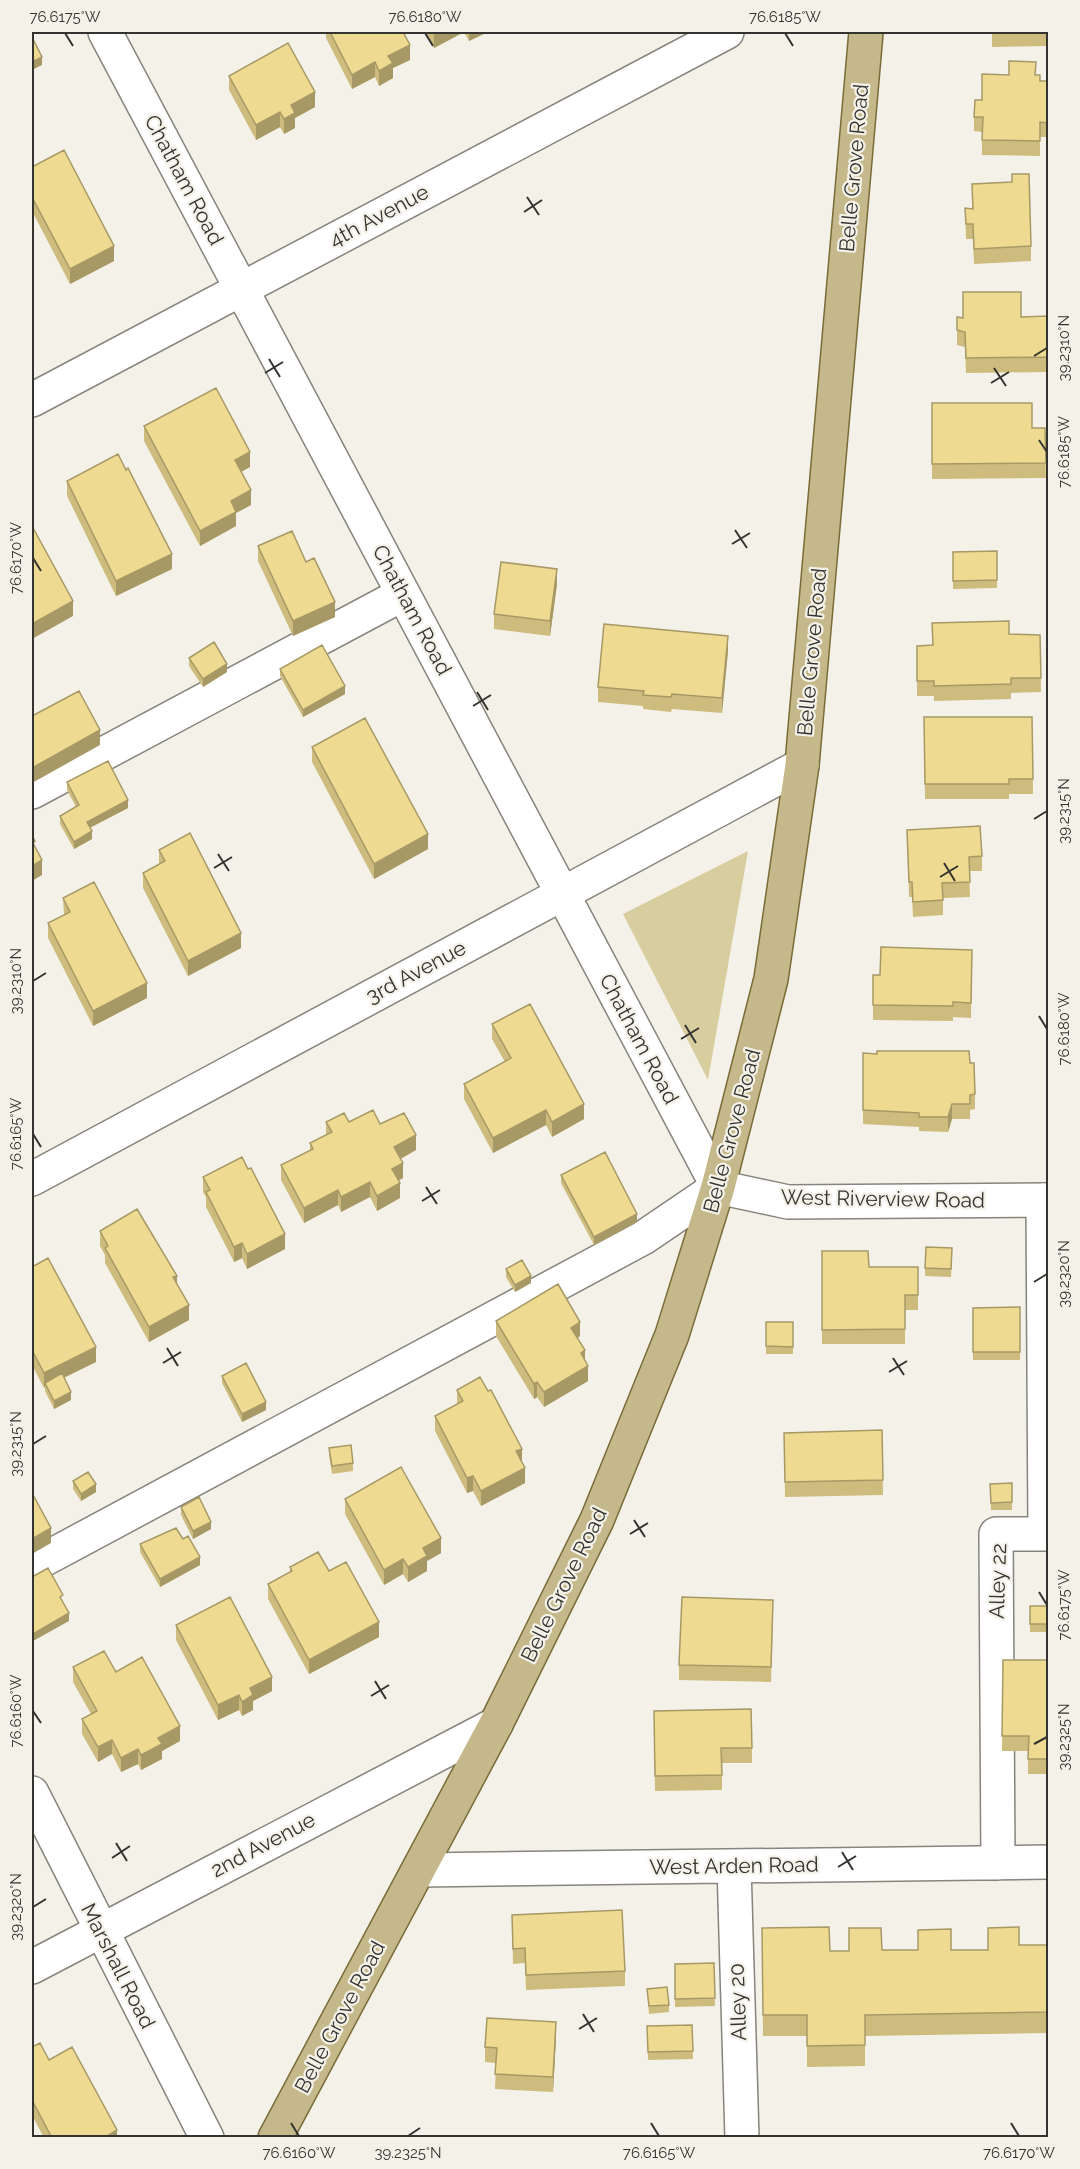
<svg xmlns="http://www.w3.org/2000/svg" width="1080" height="2169" font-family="Raleway,sans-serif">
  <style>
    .green { fill: #d8cd9f }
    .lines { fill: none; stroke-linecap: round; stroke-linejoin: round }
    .minor-casing { stroke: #86847c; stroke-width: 36 }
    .major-casing { stroke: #796c38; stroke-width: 36 }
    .minor { stroke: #fff; stroke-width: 33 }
    .major { stroke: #c5b98b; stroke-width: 33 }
    .wall { fill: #cdbc7d }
    .shaded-wall { fill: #a79966 }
    .building { fill: #eedb91; stroke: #a79966; stroke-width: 1.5 }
    .ticks { fill: none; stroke: #343330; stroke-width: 2 }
    .labels { text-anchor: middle; stroke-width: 4.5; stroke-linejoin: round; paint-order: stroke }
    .street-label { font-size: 21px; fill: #343330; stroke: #f4f2e8 }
    .neatline { fill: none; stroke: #343330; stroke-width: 2 }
    .ticks-label { font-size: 15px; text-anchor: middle; fill: #343330 }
  </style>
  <rect width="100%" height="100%" fill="#f4f2e8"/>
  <path class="green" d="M748 851 708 1080 623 914Z"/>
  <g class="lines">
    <defs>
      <path id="minor" d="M105 32 718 1187
        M32 400 727 32
        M32 792 403 594
        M32 1179 802 765
        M718 1187 788 1202 1048 1200
        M32 1566 643 1238 718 1187
        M32 1793 207 2138
        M998 1863 996 1534H1045L1043 1200
        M734 1866 742 2138
        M419 1870 1048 1862
        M32 1967 496 1724"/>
      <path id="major" d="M275 2138 496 1724 597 1520 672 1335 718 1187 771 979 802 765 866 32"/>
    </defs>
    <use href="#minor" class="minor-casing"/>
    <use href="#major" class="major-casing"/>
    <use href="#minor" class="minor"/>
    <use href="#major" class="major"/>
  </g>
  <path class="wall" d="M326 32H403L410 60 393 68V78L379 86 375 77 352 89 326 38Z
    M425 32H464L434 48Z
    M464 32H488L469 41Z
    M992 32H1048V46L992 47Z
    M1036 75 1040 81H1048V137H1040V156L982 155V132L974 131V117L982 100Z
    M229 76 315 107 295 118V128L284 134 280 127 256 140 229 90Z
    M32 167 114 261 70 284 32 211Z
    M1012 182 1031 246V261L974 264 973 239H966L965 208 972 209V184Z
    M1048 316V372L966 373 965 347 957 345V317Z
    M932 403 1032 428H1045L1046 478 932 479Z
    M144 426 250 467 241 472 251 505 236 513V526L200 546 144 441Z
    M126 470 172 569 116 596 67 496V481Z
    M258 546 306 562 335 617 293 636 258 561Z
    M997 551V588L953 589V552Z
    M557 584 550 636 494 629V614Z
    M1009 634 1040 635 1041 692 1011 693V699L934 701V696H917V646L932 645Z
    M728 651 722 713 672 709 671 712 643 709V706L598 702V687Z
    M189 658 227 672 203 687 189 666Z
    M280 669 345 694 303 717 280 676Z
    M924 717H1032L1033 794H1009V799H925Z
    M312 747 428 849 374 879 312 762Z
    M67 782 128 808 90 828 92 839 74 849 60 824V816L76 807 67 790Z
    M907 830 982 856V871H969L970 897 943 898V915L913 917 912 897H909Z
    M159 850 241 948 188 976 143 888V873L159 864Z
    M63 898 147 998 93 1026 48 938V923L64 915Z
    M972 950 971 1018 953 1017V1021L873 1020V975H880Z
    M492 1024 584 1119 552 1137 546 1125 493 1153 464 1099V1084L505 1062 492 1039Z
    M863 1053 970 1063 975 1094V1109L970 1110V1119H952L948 1132 919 1131V1127L863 1124Z
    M326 1122 380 1124 416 1150 401 1159 403 1178 398 1181 400 1198 377 1211 370 1197 341 1212 338 1205 304 1223 281 1180V1165L310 1150V1143L326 1135Z
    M561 1175 637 1222 594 1245 561 1183Z
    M203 1177 285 1249 247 1269 242 1258 234 1262 206 1207V1197L203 1192Z
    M100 1231 177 1284 189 1320 149 1342 105 1263V1255L100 1246Z
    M822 1251 869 1267H918V1310H905V1344H822Z
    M952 1256 951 1277 925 1276V1268Z
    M32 1267 96 1362 64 1378 71 1400 54 1409 45 1391V1387L44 1388 32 1365Z
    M506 1269 531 1283 515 1292 506 1277Z
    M1020 1307V1360H973V1308Z
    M496 1321 580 1336 577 1338 585 1360 588 1381 544 1407 537 1397 534 1399 496 1336Z
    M766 1322H793V1354H766Z
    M222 1376 266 1410 242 1422 222 1383Z
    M457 1390 522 1462 525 1483 481 1506 473 1491 467 1493 435 1431V1416L457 1405Z
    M882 1430 883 1495 785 1497 784 1433Z
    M329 1448 353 1463V1471L332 1474 329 1455Z
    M73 1481 96 1492 81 1501 73 1489Z
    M1012 1483V1510H991L990 1484Z
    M345 1499 441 1553 427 1561V1571L408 1582 403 1574 384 1585 345 1514Z
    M181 1507 211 1529 193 1539 181 1515Z
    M140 1544 200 1565 160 1587 140 1552Z
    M290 1567 329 1571 379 1637 309 1674 268 1599V1584L290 1573Z
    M1030 1606H1048V1632H1030Z
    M773 1615 771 1682 679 1680V1665Z
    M176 1625 272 1691 253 1701V1710L242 1716 239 1710 218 1720 176 1640Z
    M1003 1660H1048V1774H1028V1751H1002Z
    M73 1667 116 1672 180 1741 162 1751V1759L141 1770 138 1764 121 1772 112 1754 98 1762 82 1734V1719L91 1714 73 1682Z
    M654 1711 752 1748V1763H722V1790L655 1791Z
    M512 1915 625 1971V1986L526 1990 525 1963 513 1964Z
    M762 1928 830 1951 988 1950 1019 1945H1048V2033L865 2036V2066L807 2067V2036H763Z
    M714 1963 715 2006 675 2007V1964Z
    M647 1989 669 2005V2012L649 2014Z
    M692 2025 693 2059 648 2060 647 2026Z
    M556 2037 553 2092 495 2089 496 2063 485 2062V2047Z
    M32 2047 49 2060 117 2138H44L32 2115Z"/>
  <path class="shaded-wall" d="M436 32H464L434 48V33Z
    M469 32H488L469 41Z
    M410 45V60L393 68V78L379 86V71L388 56Z
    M42 57V65L32 70V62Z
    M375 62V77L352 89V75Z
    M315 92V107L295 118V128L284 134V119L291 105Z
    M280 112V127L256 140V125Z
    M114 246V261L70 284V269Z
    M250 452V467L235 475V460Z
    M251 490V505L236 513V526L200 546V531L231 501Z
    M172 554V569L116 596V581Z
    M557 569V584L550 636V621Z
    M73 601V616L32 639V624Z
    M335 602V617L293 636V621Z
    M728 636V651L722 713V698Z
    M227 664V672L203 687V679Z
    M345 686V694L303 717V710Z
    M100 730V745L32 783V768Z
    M128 800V808L87 829V822Z
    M92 831V839L74 849V842Z
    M428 834V849L374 879V864Z
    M42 860V875L32 881V866Z
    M241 933V948L188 976V961Z
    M147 983V998L93 1026V1011Z
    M584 1104V1119L552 1137V1122Z
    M952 1104V1119L948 1132V1117Z
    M546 1110V1125L493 1153V1138Z
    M416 1135V1150L394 1162V1147Z
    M403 1163V1178L392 1184V1169Z
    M370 1182V1197L341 1212V1197Z
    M400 1183V1198L377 1211V1196Z
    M338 1190V1205L304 1223V1208Z
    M637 1214V1222L594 1245V1237Z
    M285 1234V1249L247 1269V1254Z
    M242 1243V1258L234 1262V1247Z
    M177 1276V1291L173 1277Z
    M531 1276V1283L515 1292V1285Z
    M189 1305V1320L149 1342V1327Z
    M580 1322V1336L571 1343V1328Z
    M96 1347V1362L46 1386 45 1383V1387L44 1388V1373Z
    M585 1350V1365L581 1353Z
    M588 1366V1381L544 1407V1392Z
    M537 1382V1397L534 1399V1384Z
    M71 1392V1400L54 1409V1401Z
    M266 1402V1410L242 1422V1414Z
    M522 1449V1464L516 1451Z
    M525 1468V1483L481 1506V1491Z
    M473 1476V1491L467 1493V1478Z
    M96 1484V1492L81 1501V1494Z
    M211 1522V1529L193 1539V1531Z
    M51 1528V1543L32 1554V1539Z
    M441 1538V1553L427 1561V1571L408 1582V1567L423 1548Z
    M200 1557V1565L160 1587V1579Z
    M403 1559V1574L384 1585V1570Z
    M69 1613V1621L33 1641V1634Z
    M379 1622V1637L309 1674V1660Z
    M272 1677V1691L253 1701V1710L242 1716V1702L250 1688Z
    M239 1695V1710L218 1720V1705Z
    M180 1726V1741L162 1751V1759L141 1770V1755L158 1738Z
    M112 1740V1754L98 1762V1747Z
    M138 1749V1764L121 1772V1758Z
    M556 2022V2037L553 2092V2077Z
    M117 2130V2138H104Z"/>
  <path class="building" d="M330 32H403L410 45 388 56 393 63 379 71 375 62 352 75Z
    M32 37 42 57 32 62Z
    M288 43 315 92 291 105 295 113 284 119 280 112 256 125 229 76Z
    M1009 61 1036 62 1035 75H1040V81H1048V123L1040 122V141L982 140 983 117H974L975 100H982V74L1009 75Z
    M64 150 114 246 70 269 32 197V167Z
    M1012 174H1029L1031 246 974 249 973 224H966L965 208 973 209 972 184 1012 182Z
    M963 292H1021V317L1048 316V357L966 358 965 332 957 330V317L963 318Z
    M216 388 250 452 235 460 251 490 231 501 236 512 200 531 144 426Z
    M932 403H1032V428H1045L1046 463 932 464Z
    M118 454 126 470 128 468 172 554 116 581 67 481Z
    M32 526 73 601 32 624Z
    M292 531 306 562 314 558 335 602 293 621 258 546Z
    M997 551V580L953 581V552Z
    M501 562 557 569 550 621 494 614Z
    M1009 621V634L1040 635 1041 678H1011V684L934 686V681H917V646L933 645 932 623Z
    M604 624 728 636 722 698 672 694 671 697 643 695 644 691 598 687Z
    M214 642 227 664 203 679 189 658Z
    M322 645 345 686 303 710 280 669Z
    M79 691 100 730 32 768V716Z
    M924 717H1032L1033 779H1009V784H925Z
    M365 718 428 834 374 864 312 747Z
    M108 761 128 800 87 822 92 831 74 842 60 816 79 805 67 782Z
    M980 826 982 856 969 857 970 882 942 883 943 900 913 902 912 882H909L907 830Z
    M190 833 241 933 188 961 143 873 165 861 159 850Z
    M32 835 35 841 33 843 42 860 32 866Z
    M94 882 147 983 93 1011 48 923 70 912 63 898Z
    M881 947 972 950 971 1003 953 1002V1006L873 1005V975H880Z
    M530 1004 584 1104 552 1122 546 1110 493 1138 464 1084 511 1058 492 1024Z
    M877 1051H969L970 1063H974L975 1094 970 1095V1104H952L948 1117H919V1113L863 1110V1053L877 1054Z
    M373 1110 380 1124 404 1113 416 1135 394 1147 403 1163 392 1169 400 1183 377 1196 370 1182 341 1197 338 1190 304 1208 281 1165 313 1149 310 1143 332 1132 326 1122 344 1113 349 1122Z
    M605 1152 637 1214 594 1237 561 1175Z
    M242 1157 248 1169 251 1168 285 1234 247 1254 242 1243 234 1247 206 1192 210 1190 203 1177Z
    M137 1209 177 1276 173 1277 189 1305 149 1327 105 1248 108 1246 100 1231Z
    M926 1247 952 1248 951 1269 925 1268Z
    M822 1251H868L869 1267H918V1295H905V1329L822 1330Z
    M48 1258 96 1347 44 1373 32 1350V1267Z
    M522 1260 531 1276 515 1285 506 1269Z
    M558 1284 580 1322 571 1328 585 1350 581 1353 588 1366 544 1392 537 1382 534 1384 496 1321Z
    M1020 1307V1352H973V1308Z
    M766 1322H793V1347L766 1346Z
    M246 1363 266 1402 242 1414 222 1376Z
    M62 1373 71 1392 54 1401 45 1383Z
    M480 1377 488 1391 491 1390 520 1445 522 1449 516 1451 525 1468 481 1491 473 1476 467 1478 435 1416 463 1401 457 1390Z
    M882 1430 883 1480 785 1482 784 1433Z
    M351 1445 353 1463 332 1466 329 1448Z
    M401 1467 441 1538 423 1548 427 1556 408 1567 403 1559 384 1570 345 1499Z
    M88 1472 96 1484 81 1494 73 1481Z
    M1012 1483V1502L991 1503 990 1484Z
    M32 1493 51 1528 32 1539Z
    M199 1497 211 1522 193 1531 181 1507Z
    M176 1528 183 1539 188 1536 200 1557 160 1579 140 1544Z
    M318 1552 329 1571 346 1562 379 1622 309 1660 268 1584 292 1571 290 1567Z
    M48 1568 63 1595 60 1597 69 1613 33 1634 32 1631V1577Z
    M230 1597 272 1677 250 1688 253 1695 242 1702 239 1695 218 1705 176 1625Z
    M682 1597 773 1600 771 1667 679 1665Z
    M1030 1606H1048V1624H1030Z
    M104 1651 116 1672 142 1657 180 1726 158 1738 162 1744 141 1755 138 1749 121 1758 112 1740 98 1747 82 1719 97 1711 73 1667Z
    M1003 1660H1048V1759H1028L1029 1736H1002Z
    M751 1709 752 1748H721L722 1775 655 1776 654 1711Z
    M622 1910 625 1971 526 1975 525 1948 513 1949 512 1915Z
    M829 1927 830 1951H849V1928H881L882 1950H918V1930L951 1929V1950H988V1928L1019 1927V1945H1048V2012L865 2015V2045L807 2046V2015H763L762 1928Z
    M714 1963 715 1998 675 1999V1964Z
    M667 1987 669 2005 649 2006 647 1989Z
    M487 2018 556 2022 553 2077 495 2074 497 2048 485 2047Z
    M692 2025 693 2051 648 2052 647 2026Z
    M40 2043 49 2060 72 2047 117 2130 104 2138H52L32 2100V2047Z
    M904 2136 921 2137V2138H903Z"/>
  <path class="ticks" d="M65 33 73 46M425 33 433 46M785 33 793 46M527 197 539 215M524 212 542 200M1034 356 1047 348M269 359 280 377M994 368 1006 386M265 373 283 362M991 383 1009 372M1039 440 1047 452M735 530 747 548M732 544 750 533M33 558 41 571M477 692 488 710M473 706 491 695M1034 819 1047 811M218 854 229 871M944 863 955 881M214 868 232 857M940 877 958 866M33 981 46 973M1039 1016 1047 1029M685 1025 696 1043M681 1039 699 1028M33 1134 41 1147M426 1187 437 1204M422 1201 440 1190M1034 1282 1047 1274M167 1348 178 1366M893 1358 904 1375M163 1363 181 1352M889 1372 907 1361M33 1444 46 1436M634 1520 645 1537M630 1534 648 1523M1039 1592 1047 1605M375 1681 386 1699M371 1696 389 1685M33 1711 41 1723M1034 1744 1047 1737M116 1843 127 1861M842 1852 853 1870M112 1858 130 1846M838 1867 856 1856M33 1907 46 1899M583 2014 594 2032M579 2029 597 2018M291 2123 299 2136M651 2123 659 2136M1011 2123 1019 2136M408 2136 420 2128"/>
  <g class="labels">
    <g class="street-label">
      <text transform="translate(854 168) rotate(-85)" y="7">Belle Grove Road</text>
      <text transform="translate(184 180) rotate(62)" y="7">Chatham Road</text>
      <text transform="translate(379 216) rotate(-28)" y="7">4th Avenue</text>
      <text transform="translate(412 610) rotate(62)" y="7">Chatham Road</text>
      <text transform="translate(812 652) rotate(-85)" y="7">Belle Grove Road</text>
      <text transform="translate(416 972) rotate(-28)" y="7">3rd Avenue</text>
      <text transform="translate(639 1039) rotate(62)" y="7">Chatham Road</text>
      <text transform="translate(732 1131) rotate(-75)" y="7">Belle Grove Road</text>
      <text transform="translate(883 1199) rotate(1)" y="7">West Riverview Road</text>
      <text transform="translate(998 1581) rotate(-88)" y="7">Alley 22</text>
      <text transform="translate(564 1585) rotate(-64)" y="7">Belle Grove Road</text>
      <text transform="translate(263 1845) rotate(-28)" y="7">2nd Avenue</text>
      <text transform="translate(734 1866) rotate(-1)" y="7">West Arden Road</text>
      <text transform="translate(118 1966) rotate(63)" y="7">Marshall Road</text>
      <text transform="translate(738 2002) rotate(-92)" y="7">Alley 20</text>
      <text transform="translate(340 2017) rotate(-62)" y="7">Belle Grove Road</text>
    </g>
  </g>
  <rect width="1080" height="2169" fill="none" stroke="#f4f2e8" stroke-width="66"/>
  <rect x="33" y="33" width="1014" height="2103" class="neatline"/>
  <g class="ticks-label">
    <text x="65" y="22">76.6175°W</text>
    <text x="425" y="22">76.6180°W</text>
    <text x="785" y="22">76.6185°W</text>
    <text transform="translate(1064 348) rotate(-90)" y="5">39.2310°N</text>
    <text transform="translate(1064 452) rotate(-90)" y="5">76.6185°W</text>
    <text transform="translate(16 558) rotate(-90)" y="5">76.6170°W</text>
    <text transform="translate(1064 811) rotate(-90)" y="5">39.2315°N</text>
    <text transform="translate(16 981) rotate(-90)" y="5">39.2310°N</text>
    <text transform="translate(1064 1029) rotate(-90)" y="5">76.6180°W</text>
    <text transform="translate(16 1134) rotate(-90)" y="5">76.6165°W</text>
    <text transform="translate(1064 1274) rotate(-90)" y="5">39.2320°N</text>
    <text transform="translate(16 1444) rotate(-90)" y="5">39.2315°N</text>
    <text transform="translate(1064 1605) rotate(-90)" y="5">76.6175°W</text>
    <text transform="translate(16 1711) rotate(-90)" y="5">76.6160°W</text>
    <text transform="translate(1064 1737) rotate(-90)" y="5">39.2325°N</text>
    <text transform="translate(16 1907) rotate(-90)" y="5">39.2320°N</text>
    <text x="299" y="2158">76.6160°W</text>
    <text x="408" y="2158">39.2325°N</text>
    <text x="659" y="2158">76.6165°W</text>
    <text x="1019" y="2158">76.6170°W</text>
  </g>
</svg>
